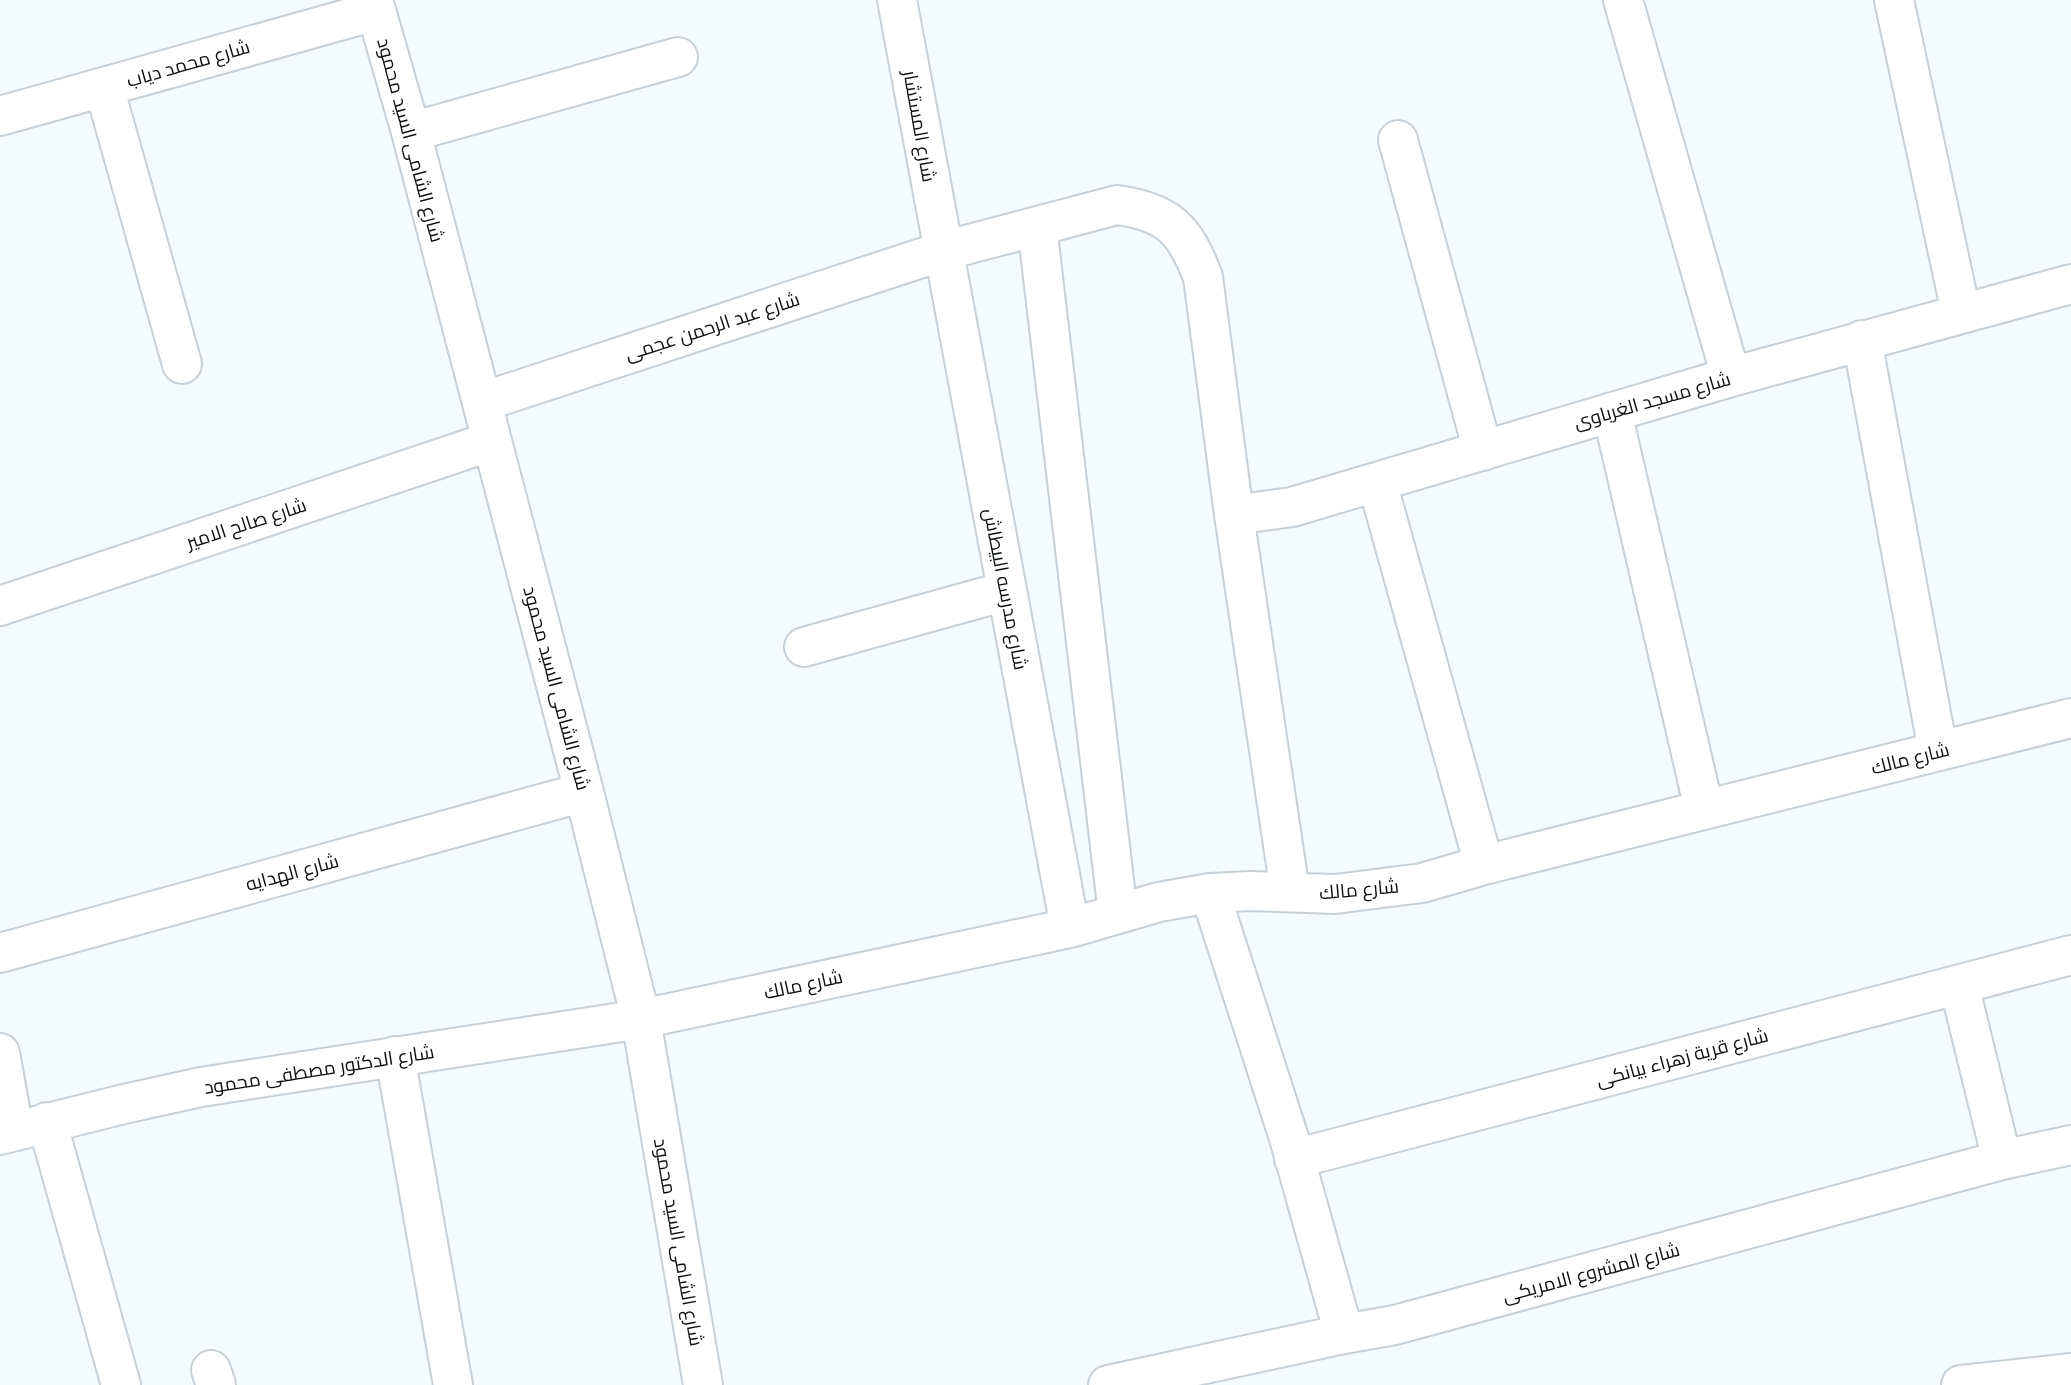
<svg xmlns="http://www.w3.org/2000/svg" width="2071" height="1385" font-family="Merriweather,Cairo,serif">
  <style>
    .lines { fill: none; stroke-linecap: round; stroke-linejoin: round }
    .street-casing { stroke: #c6d1d7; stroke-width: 42 }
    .street { stroke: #fff; stroke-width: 38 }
    .labels { text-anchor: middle; stroke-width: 7; stroke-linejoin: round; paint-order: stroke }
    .street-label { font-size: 19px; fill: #0a0e0f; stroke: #fff }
  </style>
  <rect width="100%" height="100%" fill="#f5fcff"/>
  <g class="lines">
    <defs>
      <path id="street" d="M373 0 411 132 584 792 641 1019 703 1385
        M897 0 1070 928
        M1623 0 1731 377
        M1894 0 1961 313
        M104 87 182 364
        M0 116 375 11
        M411 132 678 57
        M1398 140 1483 451
        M1037 226 1118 914
        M1862 340 1938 751
        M482 402 943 251 1117 205C1169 212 1185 230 1203 277L1234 515 1290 892
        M1612 412 1704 809
        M1377 482 1484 865
        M1234 515 1292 507 1731 377 2071 284
        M0 606 492 441
        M804 647 1006 591
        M1210 893 1289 1138 1344 1334
        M0 953 584 792
        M1959 985 2002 1160
        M0 1053 14 1131
        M395 1056 453 1385
        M47 1122 121 1385
        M0 1135 124 1104 201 1087 641 1019 1070 928 1159 902 1210 893 1251 891 1335 894 1422 883 1484 865 2071 718
        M1294 1159 2071 955
        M211 1370 216 1385
        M1108 1385 1344 1334 1395 1325 2002 1160 2071 1145
        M1961 1385 2071 1373"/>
    </defs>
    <use href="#street" class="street-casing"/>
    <use href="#street" class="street"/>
  </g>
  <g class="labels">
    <g class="street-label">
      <text transform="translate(188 63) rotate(-16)" y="7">شارع محمد دياب</text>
      <text transform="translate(920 126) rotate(80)" y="7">شارع المستشار</text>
      <text transform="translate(411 140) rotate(75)" y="7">شارع الشامى السيد محمود</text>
      <text transform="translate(712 326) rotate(-18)" y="7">شارع عبد الرحمن عجمى</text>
      <text transform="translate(1652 400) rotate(-16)" y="7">شارع مسجد الغرباوى</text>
      <text transform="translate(246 523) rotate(-18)" y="7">شارع صالح الامير</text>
      <text transform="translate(1006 589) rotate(79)" y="7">شارع مدرسه البيطاش</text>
      <text transform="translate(557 688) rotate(75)" y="7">شارع الشامى السيد محمود</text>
      <text transform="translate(1910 758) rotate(-14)" y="7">شارع مالك</text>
      <text transform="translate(292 872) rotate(-15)" y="7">شارع الهدايه</text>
      <text transform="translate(1359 889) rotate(-5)" y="7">شارع مالك</text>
      <text transform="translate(803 984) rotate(-12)" y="7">شارع مالك</text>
      <text transform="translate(1682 1057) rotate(-15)" y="7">شارع قرية زهراء بيانكى</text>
      <text transform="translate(319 1069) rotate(-9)" y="7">شارع الدكتور مصطفى محمود</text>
      <text transform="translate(679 1242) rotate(80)" y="7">شارع الشامى السيد محمود</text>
      <text transform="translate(1591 1272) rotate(-15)" y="7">شارع المشروع الامريكى</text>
    </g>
  </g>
</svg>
